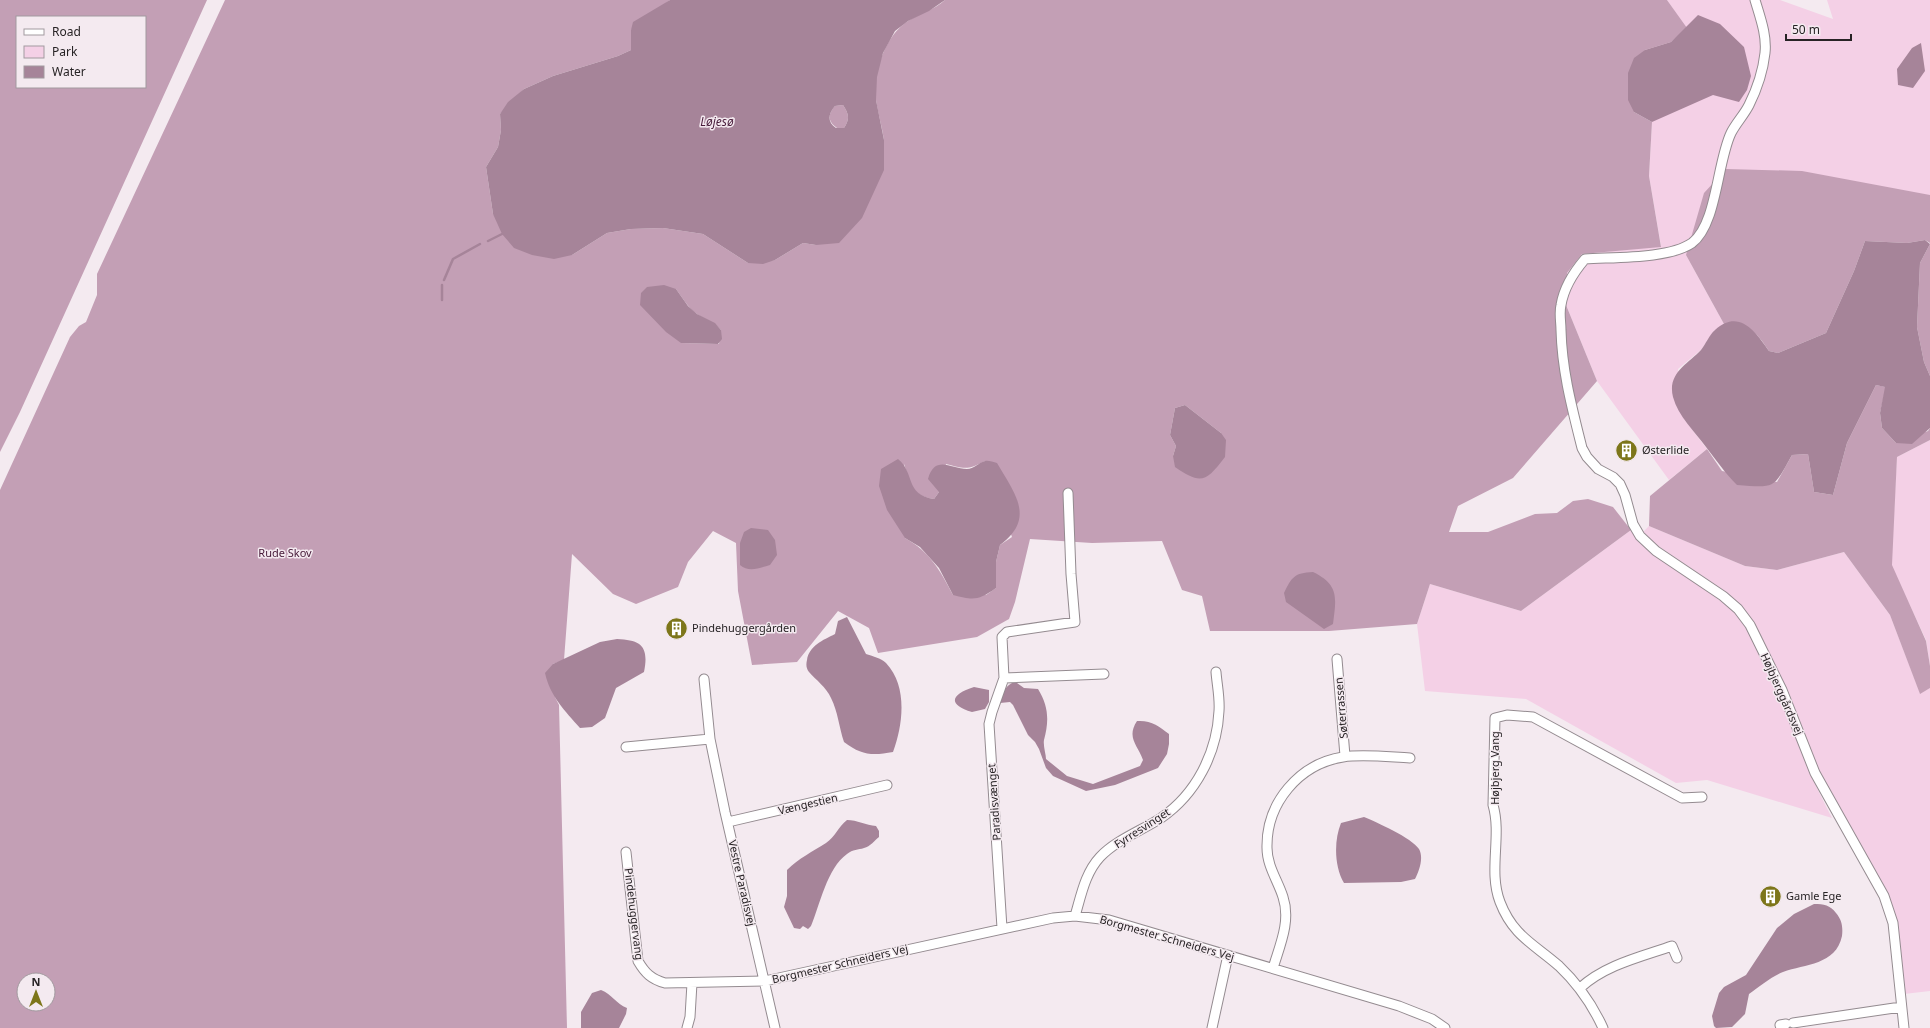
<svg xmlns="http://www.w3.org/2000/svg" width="1930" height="1028" font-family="'Noto Sans',sans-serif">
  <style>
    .green { fill: #f4d0e6 }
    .forest { fill: #c39fb5; fill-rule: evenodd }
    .water { fill: #a68499; fill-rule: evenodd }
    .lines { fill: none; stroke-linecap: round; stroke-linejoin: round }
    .stream { stroke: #a68499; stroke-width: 2.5 }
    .minor-casing { stroke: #948b90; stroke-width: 11 }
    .minor { stroke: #fff; stroke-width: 9 }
    .labels { text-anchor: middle; stroke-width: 3; stroke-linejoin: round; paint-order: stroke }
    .poi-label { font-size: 11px; fill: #272325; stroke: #f4eaf0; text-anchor: start }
    .park-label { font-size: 11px; fill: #451837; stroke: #f4eaf0 }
    .street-label { font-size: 11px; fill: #272325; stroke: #f4eaf0 }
    .water-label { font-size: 12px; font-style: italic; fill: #481b3a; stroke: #f4eaf0 }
  </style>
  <rect width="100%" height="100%" fill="#f4eaf0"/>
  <path class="green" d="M1667 0H1780L1833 19 1827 0H1930V195L1686 255 1724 324 1714 331 1701 350 1678 369 1684 419 1707 449 1669 480 1597 381 1566 305 1567 273 1582 254 1661 246 1649 176 1652 122 1645 50 1671 42 1686 28Z
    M1930 440V666L1926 640 1891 565 1897 457Z
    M1649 526 1745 566 1777 570 1844 552 1890 615 1920 693 1930 688V991L1904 994 1896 920 1820 774 1787 688 1751 622 1740 606 1726 592 1658 546 1642 533Z
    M1631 530 1637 538 1734 611C1772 660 1787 721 1812 777 1818 791 1825 804 1832 818L1707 780 1676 783 1526 699 1425 691 1417 624 1430 584 1521 611Z"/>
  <path class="forest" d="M0 0H207L20 412 0 452ZM17 17H145V87H17Z
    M225 0H670L631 30V50L618 56 553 76 524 89 500 114 501 130 498 147 486 167 493 214 572 255 607 233 631 229 663 228 703 234 748 263 775 260 803 243 816 245 884 140C882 127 878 113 876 100 873 73 884 37 908 21 920 13 934 10 945 0H1667L1687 28 1671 42 1645 50 1634 112 1652 122 1649 176 1661 247 1582 254 1567 273 1566 305 1597 381 1513 478 1458 506 1449 532H1488L1535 514 1557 513 1573 501 1588 499 1613 507 1631 530 1521 611 1430 584 1417 624 1329 631H1210L1202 596 1182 590 1162 541 1092 543 1030 539 1015 602 1009 619 977 637 878 653 869 628 838 611 797 662 752 665 738 591 736 543 713 531 688 562 678 587 636 604 613 594 572 554 564 660 553 664 555 697 559 705 567 1028H0V490L70 337 79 326 86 322 97 295V274ZM676 289C682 297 688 308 697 314 706 321 713 320 721 330L719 344 681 343ZM1185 405 1221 433 1173 456 1176 446 1170 435 1175 408ZM985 461 1012 537 1000 545 996 562V588L986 595H953C940 570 930 552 905 538L904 464C911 484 911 496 934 499L939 492 946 464C965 469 968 470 985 461ZM24 980H48V1004H24Z
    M843 105C849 114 850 119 844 128H837C827 121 828 114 835 106Z
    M1726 169 1802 171 1930 195V243L1925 240 1907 243 1865 241 1854 271 1826 333 1778 353 1769 351C1758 334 1746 320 1724 324L1686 255 1704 193Z
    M1930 244V376L1924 362 1917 327 1920 263Z
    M1876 385 1886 387 1880 413 1882 428 1896 443 1928 431 1930 428V440L1897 457 1892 565 1926 641 1930 666V688L1920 694 1890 615 1844 552 1777 570 1745 566 1649 526 1650 496 1707 449 1722 471 1777 482 1792 455 1808 454 1814 492 1833 495 1847 443Z"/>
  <path class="water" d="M670 0H945L929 11 908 21 895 31 883 53 877 77 876 100 884 140V170L862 218 839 243 816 245 803 243 775 260 763 264 748 263 703 234 663 228 631 229 607 233 572 255 554 259 532 255 514 248 502 234 493 214 486 167 498 147 501 130 500 114 508 102 524 89 553 76 618 56 631 50V30L633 22ZM843 105C849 114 850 119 844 128H836C827 122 828 114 835 106Z
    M1698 15 1720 24 1744 47 1751 76 1747 90 1739 102 1713 95 1652 122 1634 112 1628 100V73L1634 58 1645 50 1671 42Z
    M1921 43 1925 71 1913 88 1898 85 1897 69 1912 48Z
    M1925 240 1930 244 1920 263 1917 327 1924 362 1930 376V428L1912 444 1896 443 1882 428 1880 413 1885 387 1876 385 1847 443 1833 495 1814 492 1808 454 1792 455C1773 489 1776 488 1737 485 1725 473 1717 461 1706 447 1695 432 1678 416 1673 397 1667 373 1688 364 1701 350 1706 344 1709 335 1715 330 1739 308 1756 332 1769 351L1778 353 1826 333 1854 271 1865 241 1907 243Z
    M664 285 676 289 688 306 697 314 715 323 721 330 722 339 718 344 681 343 666 332 640 305 641 293 647 287Z
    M1185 405 1221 433 1226 440 1225 457C1206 482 1201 485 1175 467L1173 456 1176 446 1170 435 1175 408Z
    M898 459C916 474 904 494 934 499L939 492 928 479C935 454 951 469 967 469 974 469 978 463 985 461 988 460 993 462 997 463 1015 494 1036 518 1000 545L996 562V588C978 601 973 600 953 595L939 568 920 547 905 538 887 510 879 486 881 469Z
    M751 528 768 530 775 540 777 555 770 565C759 568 749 573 740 565V543L744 532Z
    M1313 572C1340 585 1336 599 1333 624L1324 629 1286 602 1284 593C1292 577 1294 573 1313 572Z
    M847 617 866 654C872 656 881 658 886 663 908 686 903 725 893 752 872 756 861 755 844 742 839 727 838 712 831 698 826 687 816 680 809 672 806 668 806 664 807 660 809 646 823 640 835 634L838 621Z
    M617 639C642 640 649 647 644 672L616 688 605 718 592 727 580 728C565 711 550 696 545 673L553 664 600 642Z
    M1012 683H1017L1024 688 1038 689C1049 707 1049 721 1044 740 1043 746 1046 754 1046 759L1067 776 1093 784 1140 766 1143 760C1138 745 1126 738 1137 721 1151 720 1159 726 1169 734V744L1167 754 1158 768 1115 785 1086 791 1053 776 1046 768 1039 749 1035 742 1028 735 1013 705 1010 702 1000 703C1002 695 1004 687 1012 683Z
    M974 687 989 690V702L985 709 972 712C946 704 952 694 974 687Z
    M1364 817C1376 822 1412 838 1419 849 1424 858 1419 871 1415 879L1401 882 1344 883C1334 866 1334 840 1341 823Z
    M847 820C857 820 866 825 876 826L879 831V837C875 840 870 847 864 848 858 850 853 849 847 854 827 868 820 905 811 926L808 929 803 926 800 929 794 928 784 907 787 896V870C799 858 812 852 826 843 835 837 839 826 847 820Z
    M1814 904C1824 904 1830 905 1836 913 1842 920 1843 927 1842 936 1836 965 1805 964 1783 972 1771 977 1759 987 1749 994L1745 1014 1732 1027 1716 1028 1714 1026 1712 1016 1719 993 1724 987 1746 975 1777 928 1794 914Z
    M601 990C612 994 616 1004 627 1008L626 1014 619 1028H581V1012L592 993Z"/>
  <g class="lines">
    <path class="stream" d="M488 241 502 234
      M444 280 453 259 480 244
      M442 300V285"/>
    <defs>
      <path id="minor" d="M1755 0C1760 17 1767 35 1765 53 1763 71 1757 89 1749 105 1744 115 1736 123 1731 133 1717 162 1717 224 1692 243 1669 259 1614 257 1585 259 1573 273 1564 287 1561 305 1559 313 1561 322 1561 330 1562 371 1572 408 1582 448L1587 457 1598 469 1613 477 1620 484 1625 495 1633 524 1640 536 1656 551 1723 596 1738 609 1750 625 1782 690 1815 773 1884 896 1893 923 1904 1028
        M1337 659 1345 756
        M1004 678 1104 674
        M704 679 710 739 725 812 775 1028
        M626 747 710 739
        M728 822 887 785
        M626 852 638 961C645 973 651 979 665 983L765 981 1053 918 1075 916 1109 920 1399 1006 1432 1019 1445 1028
        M1075 916C1081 896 1085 873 1100 857 1116 840 1141 831 1161 818 1196 794 1217 753 1219 711 1220 698 1217 685 1216 672
        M1002 928 989 724 992 712 1004 678 1002 637 1007 632 1075 622 1071 574 1068 493
        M1273 968C1280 945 1291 921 1283 897 1278 881 1267 866 1267 848 1266 803 1299 764 1343 757 1363 754 1389 757 1410 758
        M1580 988C1605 965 1640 957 1672 946L1677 958
        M1793 1023 1901 1007
        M687 1028 690 1017 692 983
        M1212 1028 1228 955
        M1603 1028C1592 1004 1578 984 1559 966 1534 944 1513 936 1500 902 1488 871 1502 836 1493 805L1495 718 1507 715 1533 717 1682 798 1702 797
        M1781 1028 1780 1025 1786 1024"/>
    </defs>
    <use href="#minor" class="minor-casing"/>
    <use href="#minor" class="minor"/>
  </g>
  <defs>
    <symbol id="building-disc" viewBox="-11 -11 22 22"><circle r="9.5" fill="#7d761a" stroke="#f4eaf0"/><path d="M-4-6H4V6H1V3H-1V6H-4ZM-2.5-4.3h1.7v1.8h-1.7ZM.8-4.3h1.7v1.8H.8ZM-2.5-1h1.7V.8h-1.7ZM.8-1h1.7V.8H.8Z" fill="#fff"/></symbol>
  </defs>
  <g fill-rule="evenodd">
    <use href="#building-disc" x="1614" y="438" width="25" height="25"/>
    <use href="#building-disc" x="664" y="616" width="25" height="25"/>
    <use href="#building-disc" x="1758" y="884" width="25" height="25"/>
  </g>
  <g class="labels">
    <g class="poi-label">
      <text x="1642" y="454">Østerlide</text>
      <text x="692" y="632">Pindehuggergården</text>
      <text x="1786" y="900">Gamle Ege</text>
    </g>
    <g class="park-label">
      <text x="285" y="557">Rude Skov</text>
    </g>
    <g class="street-label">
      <text transform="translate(1782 694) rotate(66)" y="4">Højbjerggårdsvej</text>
      <text transform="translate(1341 708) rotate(-95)" y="4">Søterrassen</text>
      <text transform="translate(1495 768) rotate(-90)" y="4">Højbjerg Vang</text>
      <text transform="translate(994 802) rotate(-94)" y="4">Paradisvænget</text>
      <text transform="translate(808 804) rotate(-13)" y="4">Vængestien</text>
      <text transform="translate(1142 828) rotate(-33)" y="4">Fyrresvinget</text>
      <text transform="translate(742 883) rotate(77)" y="4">Vestre Paradisvej</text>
      <text transform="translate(634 914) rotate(83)" y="4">Pindehuggervang</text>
      <text transform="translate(1167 938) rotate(16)" y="4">Borgmester Schneiders Vej</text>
      <text transform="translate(840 964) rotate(-13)" y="4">Borgmester Schneiders Vej</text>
    </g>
    <g class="water-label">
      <text x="717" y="126">Løjesø</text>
    </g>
  </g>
  <rect x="16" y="16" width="130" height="72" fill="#f4eaf0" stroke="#a29a9f"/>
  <rect x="24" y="29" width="20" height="6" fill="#ffffff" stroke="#a29a9f"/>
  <text x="52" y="36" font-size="12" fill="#272325">Road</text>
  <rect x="24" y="46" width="20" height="12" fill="#f4d0e6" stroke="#a29a9f"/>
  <text x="52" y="56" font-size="12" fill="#272325">Park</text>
  <rect x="24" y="66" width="20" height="12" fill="#a68499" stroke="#a29a9f"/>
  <text x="52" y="76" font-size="12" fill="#272325">Water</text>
  <g transform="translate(36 992)"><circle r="19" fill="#f4eaf0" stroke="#a29a9f"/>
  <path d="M0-3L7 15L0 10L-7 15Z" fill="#7d761a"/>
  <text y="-6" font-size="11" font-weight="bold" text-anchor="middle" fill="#272325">N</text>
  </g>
  <path d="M1786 34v6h65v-6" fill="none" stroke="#272325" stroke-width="2"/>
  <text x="1792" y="34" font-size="12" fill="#272325" stroke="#f4eaf0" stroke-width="3" paint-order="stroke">50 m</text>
</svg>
